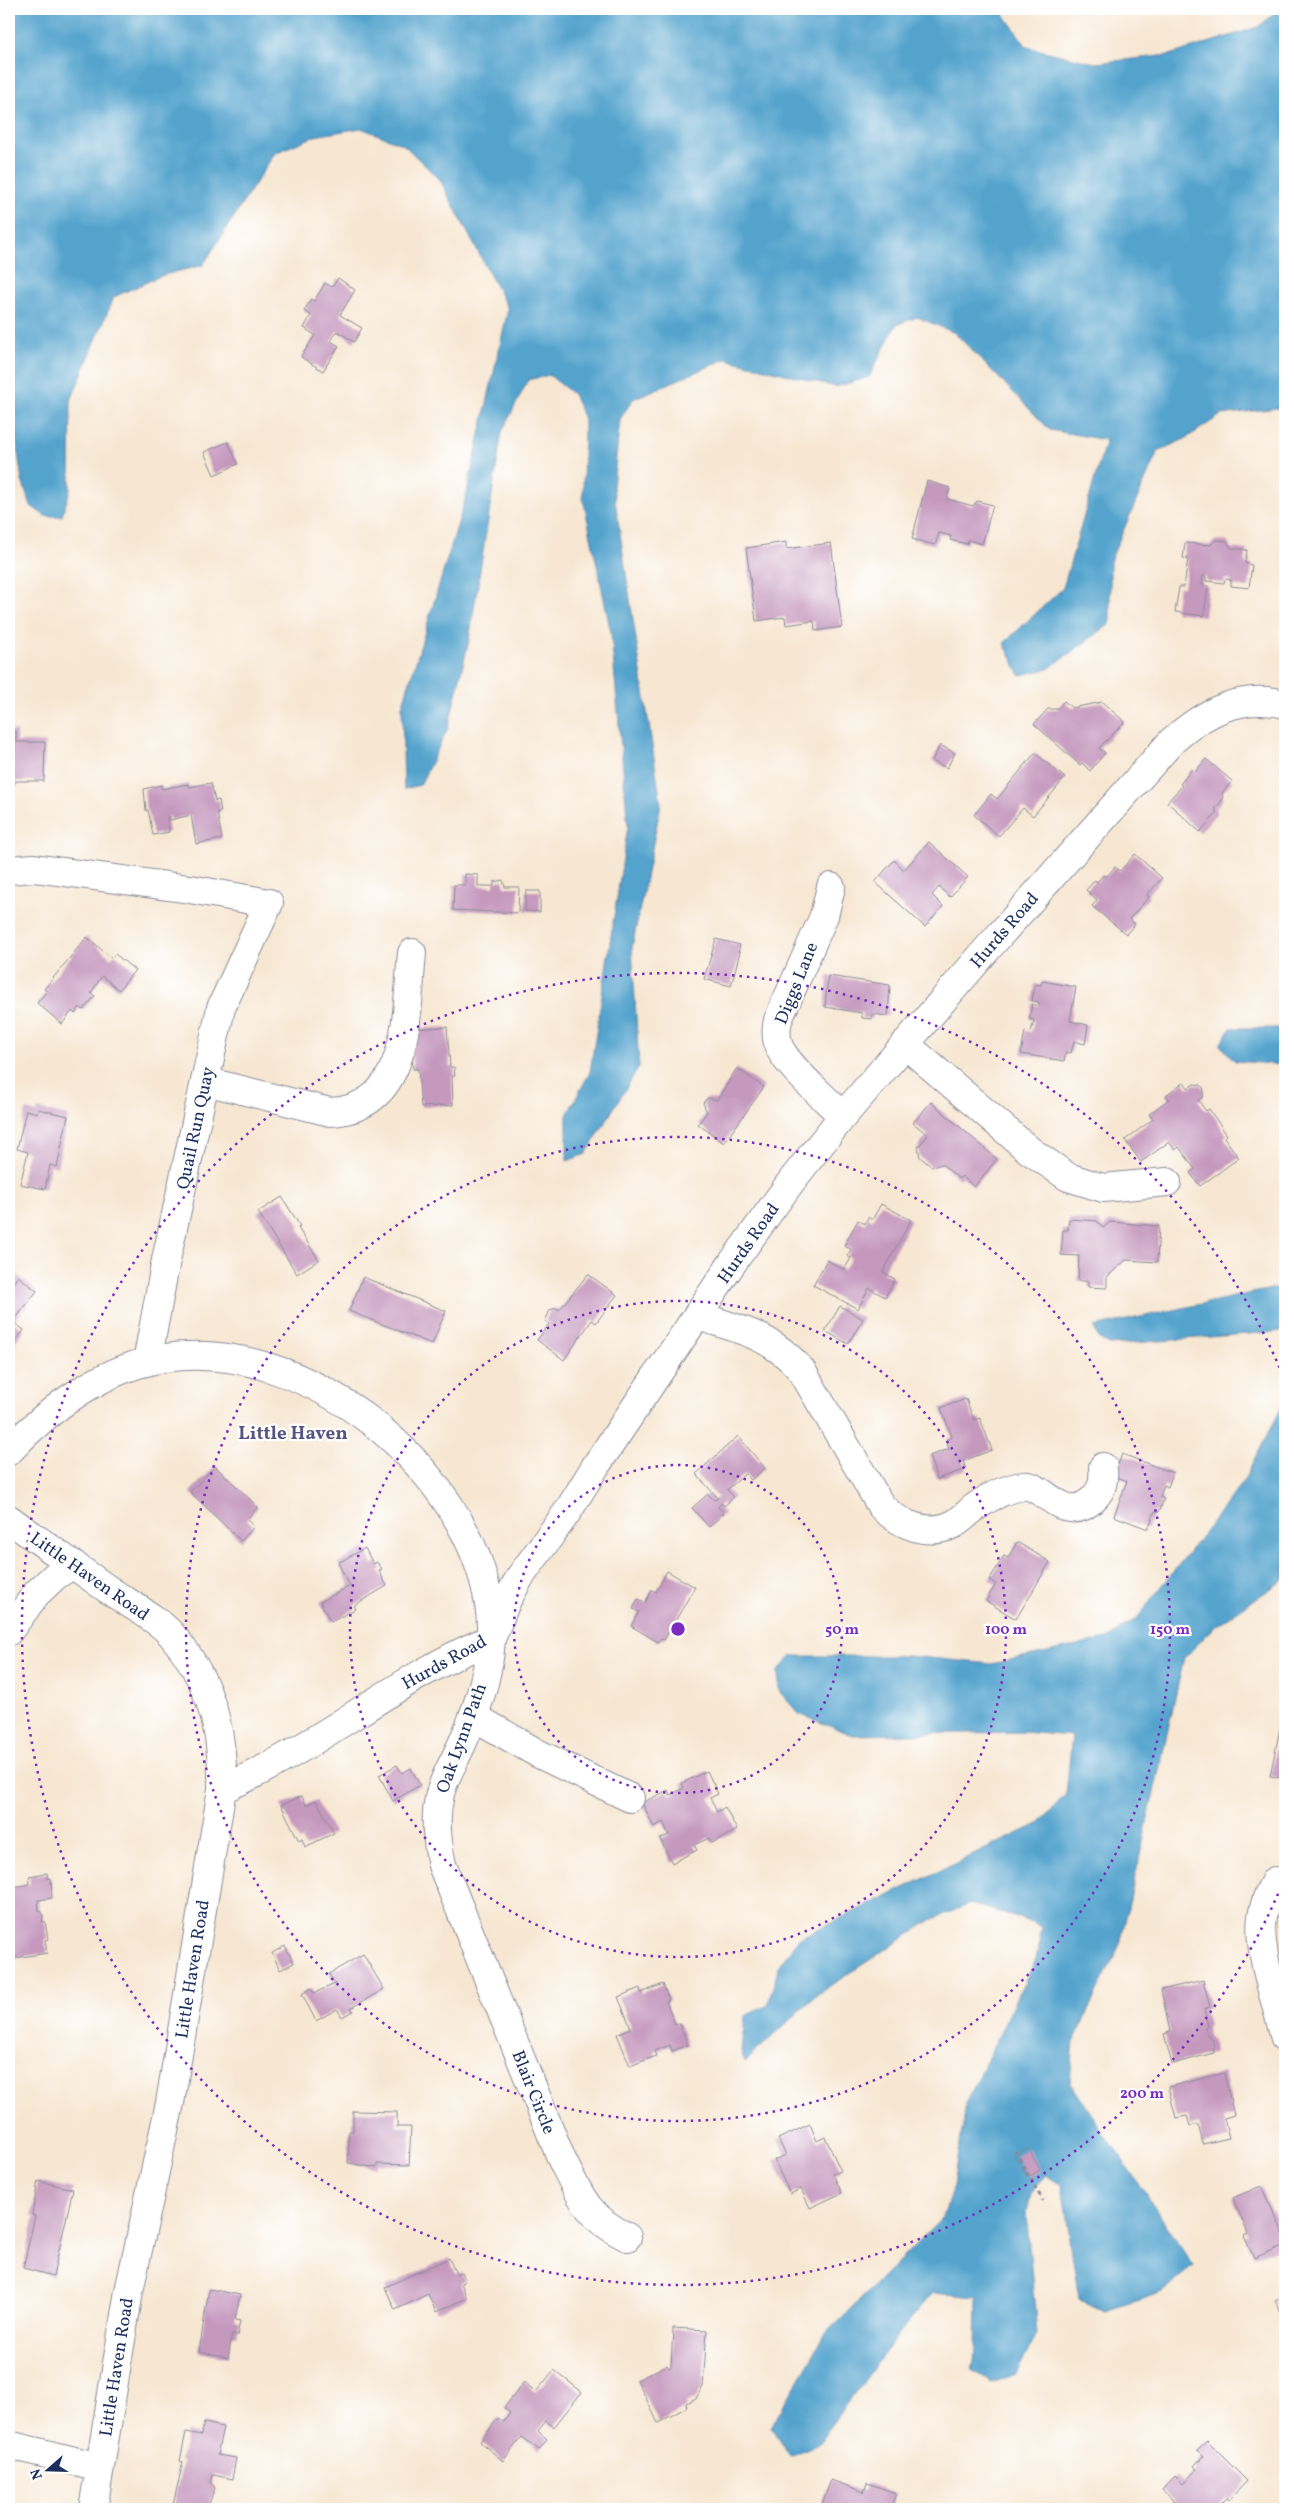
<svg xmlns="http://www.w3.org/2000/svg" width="1294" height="2518" font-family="Vollkorn,serif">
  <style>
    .water { fill: #52a3cd; stroke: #366996 }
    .building { fill: #c598be }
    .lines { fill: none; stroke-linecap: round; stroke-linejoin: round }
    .minor-casing { stroke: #898b98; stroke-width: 30 }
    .path { stroke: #898b98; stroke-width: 3; stroke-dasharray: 4 4; stroke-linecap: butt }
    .minor { stroke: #fff; stroke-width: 28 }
    .ring { fill: none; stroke: #7b2cbf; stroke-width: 2.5; stroke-dasharray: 2.5 5 }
    .labels { text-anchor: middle; stroke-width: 4.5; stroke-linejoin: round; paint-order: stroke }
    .street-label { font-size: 18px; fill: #1b2f5e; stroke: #fff }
    .neighbourhood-label { font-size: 19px; font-weight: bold; fill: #565480; stroke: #fff }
    .centre { fill: #7b2cbf; stroke: #fff; stroke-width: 2.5 }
    .ring-label { font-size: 15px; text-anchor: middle; font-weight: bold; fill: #7b2cbf; stroke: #fff; stroke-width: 4.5; stroke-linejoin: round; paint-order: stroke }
  </style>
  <rect width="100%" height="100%" fill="#fff"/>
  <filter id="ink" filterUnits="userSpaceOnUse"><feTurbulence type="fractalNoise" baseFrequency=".02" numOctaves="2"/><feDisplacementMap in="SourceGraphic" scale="10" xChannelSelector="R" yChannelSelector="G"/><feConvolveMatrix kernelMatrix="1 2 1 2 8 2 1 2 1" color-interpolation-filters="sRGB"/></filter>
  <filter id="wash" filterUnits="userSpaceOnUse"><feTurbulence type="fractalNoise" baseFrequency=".0096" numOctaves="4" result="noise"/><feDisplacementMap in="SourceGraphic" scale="20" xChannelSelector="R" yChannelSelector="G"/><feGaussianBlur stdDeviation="1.12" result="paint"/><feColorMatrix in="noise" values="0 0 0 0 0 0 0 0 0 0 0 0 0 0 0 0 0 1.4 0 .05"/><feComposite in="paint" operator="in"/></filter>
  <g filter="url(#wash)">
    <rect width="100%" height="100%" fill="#f7e7d2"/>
    <path class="water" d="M9 9H1000L1027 47 1095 63 1170 55 1258 27 1280 9H1285V407L1221 415 1185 439 1158 451 1110 561V624L1048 669 1020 675 1004 643 1063 588 1106 440 1050 430 955 333 917 317 896 325 869 377 836 387 726 359 633 399 620 419 613 487 661 804 632 947 639 1067 586 1154 567 1161V1115L590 1072 628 826 611 633 583 498 584 419 573 394 549 375 528 380 502 432 469 640 448 728 420 785 404 789 402 707 466 497 508 309 440 180 404 145 361 128 315 136 275 153 203 265 160 276 114 297 71 400 70 490 62 516H45L31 506 22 481 9 389Z
      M1231 1028H1285V1065L1235 1061 1220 1045Z
      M1285 1286V1331L1109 1345 1098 1338 1094 1327Z
      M1285 1401V1579L1217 1625 1184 1658 1120 1944 1074 2040 1070 2082 1194 2266 1163 2292 1105 2311 1079 2300 1062 2185 1045 2175 1035 2187 1026 2211 1037 2334 1016 2374 991 2383 972 2370 976 2350 977 2297 933 2293 903 2328 818 2444 790 2456 771 2427 825 2335 942 2218 954 2186 966 2103 1036 1959 1042 1927 1011 1915 970 1904 931 1920 819 1993 745 2062 741 2051 745 2016 768 2005 779 1965 799 1938 1038 1824 1066 1794 1072 1736 1023 1732 853 1735 799 1714 779 1691 778 1671 792 1656H909L991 1664 1107 1639 1138 1617 1242 1484Z"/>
    <g id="blocks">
      <path class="building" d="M338 278 355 290 340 315 362 328 354 342 337 331 331 341 339 346 323 371 301 357 315 335 304 328 311 315 304 311 311 299 314 301 325 283 332 287Z
        M228 442 238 464 214 475 204 452Z
        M927 481 950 488 947 499 973 506 977 501 993 505 982 544 968 540 967 544 950 540 951 536 939 533 935 545 912 539Z
        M1216 540 1227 541 1231 548 1247 550 1245 563 1252 565 1249 588 1231 586V580L1225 579 1224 583 1206 581V576H1203L1202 585 1208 586 1204 616 1175 612 1179 587H1184L1188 559 1183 558 1185 543 1210 545Z
        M786 542V549L831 543 842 627 815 631 814 621 786 625 785 617 756 621 746 548Z
        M1064 701 1072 708 1102 702 1125 722 1099 748 1105 753 1090 771 1082 763 1080 765 1034 724 1048 709H1057Z
        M9 731H16V742H45L44 781H15V784H9Z
        M940 745 955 753 947 768 932 761Z
        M1035 753 1065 778 1033 816 1023 808 999 836 974 815 991 794 997 799Z
        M1206 759 1232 781 1222 793 1223 799 1216 808V814L1200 832 1167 802 1182 786 1180 784 1192 769 1195 772Z
        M211 783 215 801 219 800 221 812H217L222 839 196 844 191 815 170 820 169 816 167 817 169 832 153 835 148 810 146 811 144 789 161 785 162 789 188 784 189 787Z
        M929 842 968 877 950 897 939 887 932 895 943 906 925 927 875 882 894 860 904 870Z
        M1135 854 1162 878 1147 895 1149 897 1129 919 1135 924 1126 934 1092 906 1097 900 1086 890 1095 880 1097 882 1103 875 1106 877 1115 867 1120 871Z
        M465 874 478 875V886H494V882L503 880 505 887H519L518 913 453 910 454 885H465Z
        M526 891H540V912L525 911Z
        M87 937 111 958 115 954 135 970 119 990 102 976 91 993 95 996 83 1010 80 1007 75 1014 72 1011 62 1024 37 1003 47 991 44 989Z
        M716 939 740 945 738 952H740L731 986 704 979Z
        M828 976 890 985 888 1016 872 1014V1019L862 1018V1013L825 1007Z
        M1042 981 1076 987 1070 1021 1088 1025 1085 1044 1074 1041 1071 1053 1066 1052 1064 1061 1021 1054 1025 1031 1031 1032 1034 1020 1029 1019 1032 1004 1039 1006V1002L1032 1001 1035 984 1041 985Z
        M447 1027 450 1067H454L455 1076H452L453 1105 421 1107 418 1069H413L410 1029Z
        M737 1068 764 1087 724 1143 698 1124 707 1112 703 1103 707 1098 717 1100Z
        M1184 1082 1188 1088 1194 1084 1201 1085 1204 1089 1203 1097 1198 1100 1206 1111 1209 1109 1227 1135 1224 1137 1239 1158 1200 1186 1190 1173 1195 1169 1179 1147 1175 1150 1169 1142 1141 1162 1125 1140 1153 1119 1149 1114 1169 1099 1166 1095Z
        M931 1102 997 1159 974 1187 962 1176 959 1179 942 1164 932 1167 920 1157 918 1147 928 1135 913 1123Z
        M38 1109 68 1116 57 1167 50 1165 45 1189 20 1184 28 1152 17 1149 26 1110 37 1113Z
        M282 1197 300 1226 298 1228 319 1260 297 1274 258 1212Z
        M881 1204 911 1220 883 1272 895 1279 885 1297 869 1288 858 1309 813 1285 827 1260 844 1270 851 1258 847 1256 851 1249 844 1246 858 1220 865 1224 868 1217 872 1220Z
        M1069 1219 1097 1221 1103 1228 1110 1222 1159 1226 1157 1262 1126 1260 1107 1277V1288L1088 1287V1281H1078L1079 1256 1061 1255 1063 1230H1068Z
        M588 1274 617 1295 596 1323 592 1320 564 1360 537 1340 549 1324 545 1321 550 1310 556 1308 559 1310Z
        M18 1276 37 1291 13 1322 24 1330 9 1350V1289Z
        M363 1277 446 1311 432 1344 349 1311Z
        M840 1306 863 1319 848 1344 825 1331Z
        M966 1399 974 1420 980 1418 992 1450 963 1461 966 1469 937 1479 929 1456 949 1449 946 1440 952 1437 941 1408Z
        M738 1436 765 1468 751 1480 745 1474 727 1490 734 1497 724 1506 722 1503 718 1507 724 1513 709 1527 692 1508 708 1494 714 1500 718 1498 696 1474Z
        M1122 1454 1173 1473 1168 1487 1164 1485 1160 1497 1164 1499 1159 1512 1155 1511 1148 1529 1114 1516 1127 1481 1114 1476Z
        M215 1466 258 1507 247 1519 254 1527 241 1541 190 1492Z
        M1017 1542 1050 1562 1016 1619 986 1601 996 1584 989 1580 1004 1556 1008 1558Z
        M365 1548 373 1564 377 1562 382 1569 379 1571 387 1586 353 1606 355 1609 331 1622 320 1602 350 1586 338 1563Z
        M667 1571 695 1587 664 1640 661 1638 658 1642 631 1626 639 1612 633 1609 638 1599 645 1603 652 1590 656 1592Z
        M1284 1710H1285V1779L1270 1776Z
        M397 1765 402 1773 411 1768 420 1785 393 1801 379 1775Z
        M707 1771 718 1794 710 1798 717 1812 725 1807 737 1830 712 1843 709 1838 694 1845 697 1850 672 1863 660 1839 669 1835 663 1822 654 1827 642 1803 668 1790 670 1795 684 1788 682 1783Z
        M302 1796 306 1805 316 1800 334 1833 305 1847 302 1839 299 1841 281 1805Z
        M47 1873 48 1879 51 1878 52 1898 38 1900 39 1911 42 1912 43 1916 42 1922 45 1921 48 1939 45 1940 47 1953 9 1959V1888L30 1884 29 1876Z
        M285 1946 294 1963 280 1970 272 1953Z
        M363 1954 384 1989 351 2008 353 2011 342 2017 337 2009 316 2021 302 1994 311 1988 314 1993 335 1984 329 1974Z
        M1203 1980 1210 2007 1204 2009 1208 2026 1206 2027 1207 2035 1213 2040 1214 2053 1172 2064 1164 2034 1170 2032 1161 1990Z
        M663 1984 669 2000 666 2001 675 2024 679 2023 688 2045 672 2051 670 2045 654 2051 656 2056 630 2066 617 2034 631 2028 618 1997 640 1988 641 1993Z
        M1224 2073 1234 2115 1224 2118 1229 2138 1203 2144 1198 2124 1190 2126 1187 2116 1176 2118 1168 2087Z
        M353 2111 397 2112V2127H411L409 2165 377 2164V2168L348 2163 349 2131H353Z
        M810 2124 817 2141 825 2137 841 2171 833 2174 842 2193 810 2208 801 2189 790 2194 774 2160 786 2155 778 2139Z
        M1028 2148 1040 2170 1028 2177 1015 2155Z
        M38 2181 73 2189 53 2276 23 2268 35 2216 32 2215Z
        M1261 2186 1285 2237V2245L1254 2258 1244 2236 1248 2234 1233 2198Z
        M449 2258 456 2274 461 2272 465 2281 461 2283 467 2298 436 2312 428 2294 395 2310 385 2287Z
        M209 2289 240 2295 235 2320 240 2321 237 2336 232 2335 228 2358 199 2352Z
        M1285 2295V2320L1275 2301Z
        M673 2328 707 2330 703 2387 696 2398 686 2403 687 2407 658 2423 637 2380 667 2365 669 2368 671 2367Z
        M554 2370 582 2392 554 2427 546 2421 538 2431 547 2439 539 2450 522 2437 503 2461 480 2442 498 2418 504 2422 510 2413 504 2408 524 2382 536 2392Z
        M204 2423 223 2427 217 2455 236 2458 232 2479 213 2475 211 2483 215 2488 207 2509H172L183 2462 180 2461 186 2432 201 2435Z
        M1207 2441 1247 2481 1229 2500 1226 2498 1217 2507 1220 2509H1176L1171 2504 1174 2501 1162 2490 1175 2476 1183 2484 1197 2469 1194 2466 1203 2456 1197 2450Z
        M831 2480 864 2492 867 2483 896 2493 891 2509H820Z"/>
    </g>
  </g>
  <g filter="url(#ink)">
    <use href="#blocks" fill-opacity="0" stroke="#898b98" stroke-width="1"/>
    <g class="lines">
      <defs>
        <path id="minor" d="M9 870 34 868 190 889 269 903 221 1008 166 1260 147 1362
          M831 887 824 916 778 1020C776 1028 776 1036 778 1044 785 1065 826 1099 843 1116
          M905 1044 1029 1150 1068 1177 1103 1188 1167 1182
          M205 1081 330 1112C411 1108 406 1014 412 953
          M698 1316C740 1329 773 1336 802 1371L881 1506C900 1525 928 1537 954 1524 962 1520 969 1511 978 1505 990 1497 1008 1488 1023 1486 1044 1483 1065 1528 1094 1498 1103 1489 1104 1480 1103 1467
          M9 1451C49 1408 105 1367 165 1358 305 1337 467 1467 489 1604 497 1649 481 1702 462 1744 455 1760 444 1777 440 1794 434 1818 437 1841 442 1865L562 2160C580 2196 589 2219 627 2237
          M9 1519C42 1543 75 1566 109 1590 126 1602 158 1619 171 1634 210 1678 224 1731 222 1789L170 2103 129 2291 93 2509
          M9 1631 36 1594 55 1576 73 1564
          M473 1716 537 1753 630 1798
          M222 1789C317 1749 396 1678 491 1639L506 1602 520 1577 568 1511 595 1467 733 1262 793 1179 843 1116 989 947 1172 741C1205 712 1240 693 1285 704
          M1275 1881C1269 1892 1264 1904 1262 1917 1257 1949 1277 2005 1285 2038
          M9 2445 100 2467"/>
      </defs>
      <use href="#minor" class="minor-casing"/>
      <path class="path" d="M1015 2151 1043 2201"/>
      <use href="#minor" class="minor"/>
    </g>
  </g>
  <g class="ring">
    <circle cx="678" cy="1629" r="164"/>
    <circle cx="678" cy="1629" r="328"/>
    <circle cx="678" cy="1629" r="492"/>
    <path d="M1284 1880A656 656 0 1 1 1284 1378"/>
  </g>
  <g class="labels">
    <g class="street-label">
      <text transform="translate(1004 930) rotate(-49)" y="6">Hurds Road</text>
      <text transform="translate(796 983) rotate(-68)" y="6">Diggs Lane</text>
      <text transform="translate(195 1128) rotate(-78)" y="6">Quail Run Quay</text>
      <text transform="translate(748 1243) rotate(-55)" y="6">Hurds Road</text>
      <text transform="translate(90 1576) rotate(35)" y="6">Little Haven Road</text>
      <text transform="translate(444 1662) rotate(-29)" y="6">Hurds Road</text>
      <text transform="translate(461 1738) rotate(-70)" y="6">Oak Lynn Path</text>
      <text transform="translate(192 1969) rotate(-81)" y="6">Little Haven Road</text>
      <text transform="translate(534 2092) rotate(68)" y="6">Blair Circle</text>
      <text transform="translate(116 2367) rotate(-81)" y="6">Little Haven Road</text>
    </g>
    <g class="neighbourhood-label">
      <text x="293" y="1439">Little Haven</text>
    </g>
  </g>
  <circle cx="678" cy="1629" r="8" class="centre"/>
  <g class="ring-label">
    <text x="842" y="1634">50 m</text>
    <text x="1006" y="1634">100 m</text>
    <text x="1170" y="1634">150 m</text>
    <text x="1142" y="2098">200 m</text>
  </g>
  <rect width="1294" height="2518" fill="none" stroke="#fff" stroke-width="30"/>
  <g transform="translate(48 2470) rotate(250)" stroke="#ffffff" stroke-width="4" paint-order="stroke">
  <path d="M0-4L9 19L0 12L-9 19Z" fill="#1b2f5e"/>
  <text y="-8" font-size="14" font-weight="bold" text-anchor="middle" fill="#1b2f5e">N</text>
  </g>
</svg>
